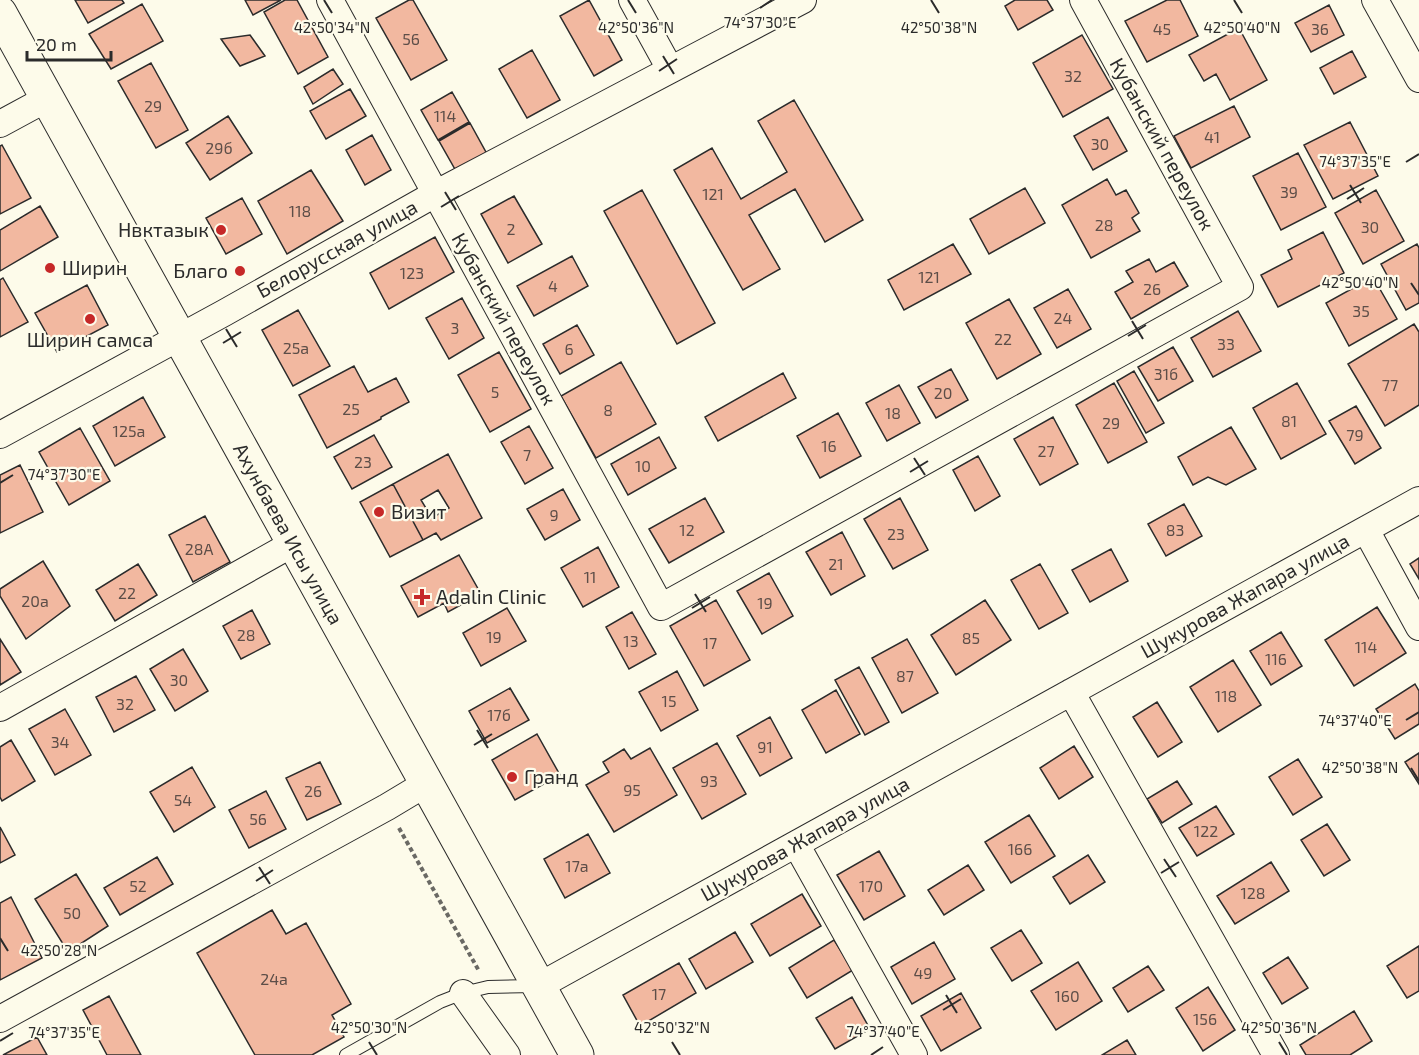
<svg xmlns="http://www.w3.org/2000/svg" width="1419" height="1055" font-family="'Exo 2',sans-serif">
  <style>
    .building { fill: #f2b8a0; stroke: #2b2b2b; stroke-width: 1.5; fill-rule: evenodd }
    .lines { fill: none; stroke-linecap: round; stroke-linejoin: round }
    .service-casing { stroke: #2b2b2b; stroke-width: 14 }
    .minor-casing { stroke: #2b2b2b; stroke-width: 28 }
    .primary-casing { stroke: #2b2b2b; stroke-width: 35 }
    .path { stroke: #6a6964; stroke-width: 4; stroke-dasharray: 4.5 3; stroke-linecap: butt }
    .service { stroke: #fdfbea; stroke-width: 12 }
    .minor { stroke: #fdfbea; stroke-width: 26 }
    .primary { stroke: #fdfbea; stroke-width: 33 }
    .ticks { fill: none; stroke: #2b2b2b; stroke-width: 2 }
    .poi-dot { fill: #c62828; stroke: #fdfbea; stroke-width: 2 }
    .labels { text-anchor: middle; stroke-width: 4.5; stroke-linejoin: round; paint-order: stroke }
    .number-label { font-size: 16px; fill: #5d4e48 }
    .street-label { font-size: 20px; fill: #2b2b2b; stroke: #fdfbea }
    .poi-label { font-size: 20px; fill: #2b2b2b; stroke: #fdfbea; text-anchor: start }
    .ticks-label { font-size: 15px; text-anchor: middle; fill: #2b2b2b; stroke: #fdfbea; stroke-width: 4.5; stroke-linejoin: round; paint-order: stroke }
  </style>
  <rect width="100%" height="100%" fill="#fdfbea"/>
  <path class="building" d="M75 0H122L124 3 88 23Z
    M245 0H281L253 15Z
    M285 0H297L328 57 298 74 264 12Z
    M409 0H413L447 60 411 80 376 18Z
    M589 0 622 60 594 76 560 16Z
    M1015 0H1047L1053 10 1018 30 1005 6Z
    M1167 0H1180L1198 36 1147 62 1125 21Z
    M142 4 163 41 111 69 89 34Z
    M1329 5 1344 35 1311 52 1295 23Z
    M1239 28 1267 80 1230 100 1216 74 1204 81 1189 55Z
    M250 35 265 56 240 66 221 39Z
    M1082 35 1113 89 1063 117 1033 63Z
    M532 50 560 100 527 118 499 69Z
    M1352 51 1366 77 1334 94 1320 68Z
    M151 63 188 130 156 148 118 81Z
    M333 69 343 84 313 104 304 87Z
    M350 89 366 116 326 139 310 111Z
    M452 92 469 122 438 140 421 110Z
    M794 100 863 220 825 242 795 189 749 215 780 269 743 290 674 170 712 148 741 199 787 172 758 121Z
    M1234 106 1250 137 1191 168 1174 136Z
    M228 116 252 153 210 180 186 143Z
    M1108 117 1127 151 1093 170 1074 136Z
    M1350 122 1378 176 1333 199 1304 145Z
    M470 123 487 154 456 171 439 141Z
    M372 135 391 170 365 185 346 150Z
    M2 145 31 198 0 214V146Z
    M1298 153 1326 207 1281 230 1253 176Z
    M311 170 343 221 287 254 258 201Z
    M1107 179 1116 195 1126 190 1139 213 1132 218 1140 231 1091 258 1062 205Z
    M1025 188 1045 223 989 254 970 219Z
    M642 190 715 323 677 344 604 211Z
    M1376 190 1404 241 1363 264 1335 213Z
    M514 196 542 244 508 263 481 214Z
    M242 198 262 234 226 254 206 218Z
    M40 206 58 237 0 271V230Z
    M1323 232 1344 273 1278 307 1261 275 1292 259 1288 250Z
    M435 237 454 272 389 309 370 273Z
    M953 244 971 274 904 310 888 280Z
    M1417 244 1419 248V303L1406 310 1381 264Z
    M572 256 588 286 534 316 517 286Z
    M1149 259 1156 272 1174 262 1188 286 1131 319 1115 292 1133 282 1126 271Z
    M1373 277 1397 319 1349 346 1326 303Z
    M3 278 28 322 0 337V280Z
    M87 285 108 325 57 352 35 313Z
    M1068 289 1091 329 1057 348 1034 308Z
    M462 298 484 338 449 359 426 318Z
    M1009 299 1041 354 997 379 966 323Z
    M298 310 330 366 293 386 262 330Z
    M1238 311 1261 351 1213 377 1191 338Z
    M1414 324 1419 332V405L1385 426 1348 364Z
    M577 325 594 355 560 374 543 344Z
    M1173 347 1193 381 1158 401 1138 367Z
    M499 352 531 409 490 432 458 375Z
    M621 362 656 424 596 458 561 396Z
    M354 366 368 392 396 378 409 402 381 417V419L327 448 299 395Z
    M951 369 968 400 936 418 918 387Z
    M1134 371 1164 423 1146 433 1117 381Z
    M783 373 796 398 718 441 705 417Z
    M1114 383 1147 442 1108 463 1076 405Z
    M1297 383 1326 434 1281 459 1253 408Z
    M899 385 920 423 887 441 866 403Z
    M143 397 165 437 115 466 93 426Z
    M1356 406 1381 448 1355 464 1329 421Z
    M838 413 861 456 820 478 797 436Z
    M1053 417 1078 464 1040 485 1014 439Z
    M529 426 553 468 525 484 501 442Z
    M1231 427 1256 469 1226 485 1208 477 1193 485 1178 457Z
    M80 428 110 481 69 505 39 452Z
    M374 435 392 467 352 489 334 457Z
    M659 437 676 468 628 495 611 464Z
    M448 454 482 518 441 540 436 533 423 540 393 484ZM438 490 449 508 432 518 421 500Z
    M978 456 1000 496 975 511 953 470Z
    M20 465 43 512 0 533V475Z
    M393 484 423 540 390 557 360 502Z
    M563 489 580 520 545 540 527 509Z
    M705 498 724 532 669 563 649 529Z
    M900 498 928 550 893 569 864 519Z
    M1184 504 1202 536 1166 556 1148 524Z
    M205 516 230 562 193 582 169 535Z
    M842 532 865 576 831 595 806 552Z
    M598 547 619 587 583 607 561 568Z
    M1111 549 1128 581 1090 602 1072 570Z
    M459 555 481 594 448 612 444 603 418 617 401 586Z
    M1419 558V579L1410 564Z
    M43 561 70 606 26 639 0 596V589Z
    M138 564 157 595 115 621 96 590Z
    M1040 564 1068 613 1039 629 1011 580Z
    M769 573 793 616 762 634 737 591Z
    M716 600 750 660 704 686 670 626Z
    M985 600 1011 640 956 675 931 635Z
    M1377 607 1406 653 1354 686 1325 640Z
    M507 608 526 641 481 666 463 633Z
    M252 610 270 644 241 659 223 626Z
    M632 612 656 654 629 669 606 627Z
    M1281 632 1302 666 1271 685 1250 651Z
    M0 639 21 672 0 685Z
    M907 639 938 693 902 713 872 658Z
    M183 649 208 691 175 711 150 669Z
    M1233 660 1261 705 1218 732 1190 687Z
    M859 667 889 722 865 735 835 680Z
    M677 671 698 710 661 731 639 692Z
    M136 676 155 710 114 732 96 697Z
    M1415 684 1419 691V724L1395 739 1376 709Z
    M510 688 529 720 487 743 469 711Z
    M836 690 860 734 826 753 802 710Z
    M1157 702 1182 742 1158 757 1133 717Z
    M65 709 91 755 55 775 29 729Z
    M770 717 792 758 760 776 737 736Z
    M537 734 560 775 515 800 492 760Z
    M11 740 35 781 2 801 0 797V747Z
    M717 743 746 794 702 819 673 768Z
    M1074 746 1093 777 1059 799 1040 768Z
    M650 748 677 795 614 832 586 785 609 772 603 762 624 749 631 759Z
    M1419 753V784L1405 762Z
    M1298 759 1322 797 1293 815 1269 777Z
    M320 762 341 804 307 820 286 778Z
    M192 767 215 807 174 832 150 792Z
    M1177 781 1192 804 1162 823 1147 799Z
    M266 791 286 829 249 848 229 810Z
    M1216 806 1234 834 1197 856 1179 828Z
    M1029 815 1055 856 1011 883 985 842Z
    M1327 824 1350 860 1324 876 1301 840Z
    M0 827 15 855 0 863Z
    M588 834 610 873 565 898 544 859Z
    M879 851 905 896 864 920 837 875Z
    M1088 855 1105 882 1070 904 1053 877Z
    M157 857 173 884 120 915 104 888Z
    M1271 862 1289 891 1235 924 1217 896Z
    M968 865 984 890 944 915 928 890Z
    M76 874 108 926 68 952 35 899Z
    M802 894 821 926 770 956 751 924Z
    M11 897 42 958 0 980V903Z
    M272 910 286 934 306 923 351 1004 332 1015 344 1037 312 1055H255L197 953Z
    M1021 930 1042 963 1012 981 991 948Z
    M735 932 753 962 706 989 689 959Z
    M834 940 853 970 807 998 789 968Z
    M934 942 955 979 912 1004 891 967Z
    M1419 946V991L1407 998 1387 966Z
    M1288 957 1308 988 1282 1004 1263 973Z
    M1078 962 1102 1001 1056 1030 1031 991Z
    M679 963 696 993 640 1026 623 995Z
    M1148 966 1164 990 1128 1012 1113 988Z
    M1208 987 1235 1030 1203 1051 1176 1008Z
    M961 993 981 1028 941 1051 921 1016Z
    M109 996 141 1055H107L83 1010Z
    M852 997 870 1029 835 1049 816 1018Z
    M1354 1011 1372 1041 1350 1055H1306L1300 1045Z
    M37 1037 47 1055H3Z
    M1127 1040 1136 1055H1102Z"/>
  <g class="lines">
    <defs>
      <path id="service" d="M346 1055 440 1002 463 993 488 987 535 986"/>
      <path id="minor" d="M330 0 661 607 1240 287 1083 0
        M632 0 670 69
        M1375 0 1419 79
        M0 124 48 98
        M0 435 224 313 435 194 803 0
        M1366 530 1419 627
        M1071 692 1276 1055
        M0 708 294 543
        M796 844 914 1055
        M539 986 1419 500
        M463 993 507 1055
        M0 1019 387 807 427 783"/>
      <path id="primary" d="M0 13 577 1055"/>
    </defs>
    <use href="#service" class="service-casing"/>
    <use href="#minor" class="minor-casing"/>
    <use href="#primary" class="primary-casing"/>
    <path class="path" d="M399 828 479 971"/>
    <use href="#service" class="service"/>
    <use href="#minor" class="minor"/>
    <use href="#primary" class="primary"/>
  </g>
  <path class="ticks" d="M324 0 332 13M628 0 636 13M931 0 939 13M1234 0 1242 13M760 8 772 0M663 56 674 74M659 71 677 59M1406 162 1419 154M1350 185 1361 203M445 192 456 210M1347 199 1364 188M441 207 459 196M1411 283 1419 295M1132 321 1143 339M226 329 237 347M1128 336 1146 325M223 343 241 332M914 458 925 475M910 472 928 461M0 483 13 475M695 594 706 612M692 608 710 597M1406 720 1419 712M477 730 488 748M474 745 492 734M1411 768 1419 781M1164 859 1176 877M259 867 270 884M1161 873 1179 862M256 881 273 870M0 938 8 951M946 995 957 1013M943 1010 961 999M0 1041 13 1033M369 1042 377 1055M672 1042 680 1055M1279 1042 1287 1055M871 1055 883 1047"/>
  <g class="poi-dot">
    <circle cx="221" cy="230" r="6"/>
    <circle cx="50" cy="268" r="6"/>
    <circle cx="240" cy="271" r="6"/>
    <circle cx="90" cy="319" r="6"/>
    <circle cx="379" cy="512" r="6"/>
    <path d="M419 588h6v6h6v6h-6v6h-6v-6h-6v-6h6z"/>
    <circle cx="512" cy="777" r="6"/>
  </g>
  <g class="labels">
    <g class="number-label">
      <text x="1162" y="35">45</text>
      <text x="1320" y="35">36</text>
      <text x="411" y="45">56</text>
      <text x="1073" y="82">32</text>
      <text x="153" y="112">29</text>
      <text x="445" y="122">114</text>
      <text x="1212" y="143">41</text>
      <text x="1100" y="150">30</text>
      <text x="219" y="154">29б</text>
      <text x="1289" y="198">39</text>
      <text x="713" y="200">121</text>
      <text x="300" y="217">118</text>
      <text x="1104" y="231">28</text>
      <text x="1370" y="233">30</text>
      <text x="511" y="235">2</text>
      <text x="412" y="279">123</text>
      <text x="929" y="283">121</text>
      <text x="553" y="292">4</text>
      <text x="1152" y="295">26</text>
      <text x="1361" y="317">35</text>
      <text x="1063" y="324">24</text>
      <text x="455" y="334">3</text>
      <text x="1003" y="345">22</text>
      <text x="1226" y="350">33</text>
      <text x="296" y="354">25а</text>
      <text x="569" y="355">6</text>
      <text x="1166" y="380">31б</text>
      <text x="1390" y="391">77</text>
      <text x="495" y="398">5</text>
      <text x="943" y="399">20</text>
      <text x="351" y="415">25</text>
      <text x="608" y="416">8</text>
      <text x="893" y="419">18</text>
      <text x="1289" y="427">81</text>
      <text x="1111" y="429">29</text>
      <text x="129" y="437">125а</text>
      <text x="1355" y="441">79</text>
      <text x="829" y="452">16</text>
      <text x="1046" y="457">27</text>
      <text x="527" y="461">7</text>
      <text x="363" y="468">23</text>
      <text x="643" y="472">10</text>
      <text x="554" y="521">9</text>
      <text x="687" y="536">12</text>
      <text x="1175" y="536">83</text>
      <text x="896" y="540">23</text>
      <text x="199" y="555">28А</text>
      <text x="836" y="570">21</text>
      <text x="590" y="583">11</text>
      <text x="127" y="599">22</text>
      <text x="35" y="607">20а</text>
      <text x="765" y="609">19</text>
      <text x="246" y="641">28</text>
      <text x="494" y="643">19</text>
      <text x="971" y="644">85</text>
      <text x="631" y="647">13</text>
      <text x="710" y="649">17</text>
      <text x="1366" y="653">114</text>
      <text x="1276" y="665">116</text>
      <text x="905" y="682">87</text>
      <text x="179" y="686">30</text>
      <text x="1226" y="702">118</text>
      <text x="669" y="707">15</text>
      <text x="125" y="710">32</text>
      <text x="499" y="721">17б</text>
      <text x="60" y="748">34</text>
      <text x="765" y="753">91</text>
      <text x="709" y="787">93</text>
      <text x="632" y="796">95</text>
      <text x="313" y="797">26</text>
      <text x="183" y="806">54</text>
      <text x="258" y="825">56</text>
      <text x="1206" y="837">122</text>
      <text x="1020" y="855">166</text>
      <text x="577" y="872">17а</text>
      <text x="138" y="892">52</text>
      <text x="871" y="892">170</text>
      <text x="1253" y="899">128</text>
      <text x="72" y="919">50</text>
      <text x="923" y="979">49</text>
      <text x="274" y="985">24а</text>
      <text x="659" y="1000">17</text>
      <text x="1067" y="1002">160</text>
      <text x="1205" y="1025">156</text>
    </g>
    <g class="street-label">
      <text transform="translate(1162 144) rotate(61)" y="7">Кубанский переулок</text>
      <text transform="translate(337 249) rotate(-29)" y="7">Белорусская улица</text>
      <text transform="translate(504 319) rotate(61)" y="7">Кубанский переулок</text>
      <text transform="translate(288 534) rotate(61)" y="7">Ахунбаева Исы улица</text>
      <text transform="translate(1245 596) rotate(-29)" y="7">Шукурова Жапара улица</text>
      <text transform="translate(805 839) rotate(-29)" y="7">Шукурова Жапара улица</text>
    </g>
    <g class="poi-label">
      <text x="209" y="237" text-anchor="end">Нвктазык</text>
      <text x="62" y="275">Ширин</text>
      <text x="228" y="278" text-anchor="end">Благо</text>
      <text x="90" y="347" text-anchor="middle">Ширин самса</text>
      <text x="391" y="519">Визит</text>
      <text x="436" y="604">Adalin Clinic</text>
      <text x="524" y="784">Гранд</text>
    </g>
  </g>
  <g class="ticks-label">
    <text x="760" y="28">74°37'30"E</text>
    <text x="332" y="33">42°50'34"N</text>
    <text x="636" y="33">42°50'36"N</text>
    <text x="939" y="33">42°50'38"N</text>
    <text x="1242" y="33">42°50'40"N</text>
    <text x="1355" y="167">74°37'35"E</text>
    <text x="1360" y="288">42°50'40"N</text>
    <text x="64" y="480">74°37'30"E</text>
    <text x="1355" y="726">74°37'40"E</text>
    <text x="1360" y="773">42°50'38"N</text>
    <text x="59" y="956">42°50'28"N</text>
    <text x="369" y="1033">42°50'30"N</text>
    <text x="672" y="1033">42°50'32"N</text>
    <text x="1279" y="1033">42°50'36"N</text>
    <text x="883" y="1037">74°37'40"E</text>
    <text x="64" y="1038">74°37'35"E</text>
  </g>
  <path d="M27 51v9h84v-9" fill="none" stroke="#2b2b2b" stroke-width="3"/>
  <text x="36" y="51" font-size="18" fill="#2b2b2b" stroke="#fdfbea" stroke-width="4.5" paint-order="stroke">20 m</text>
</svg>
